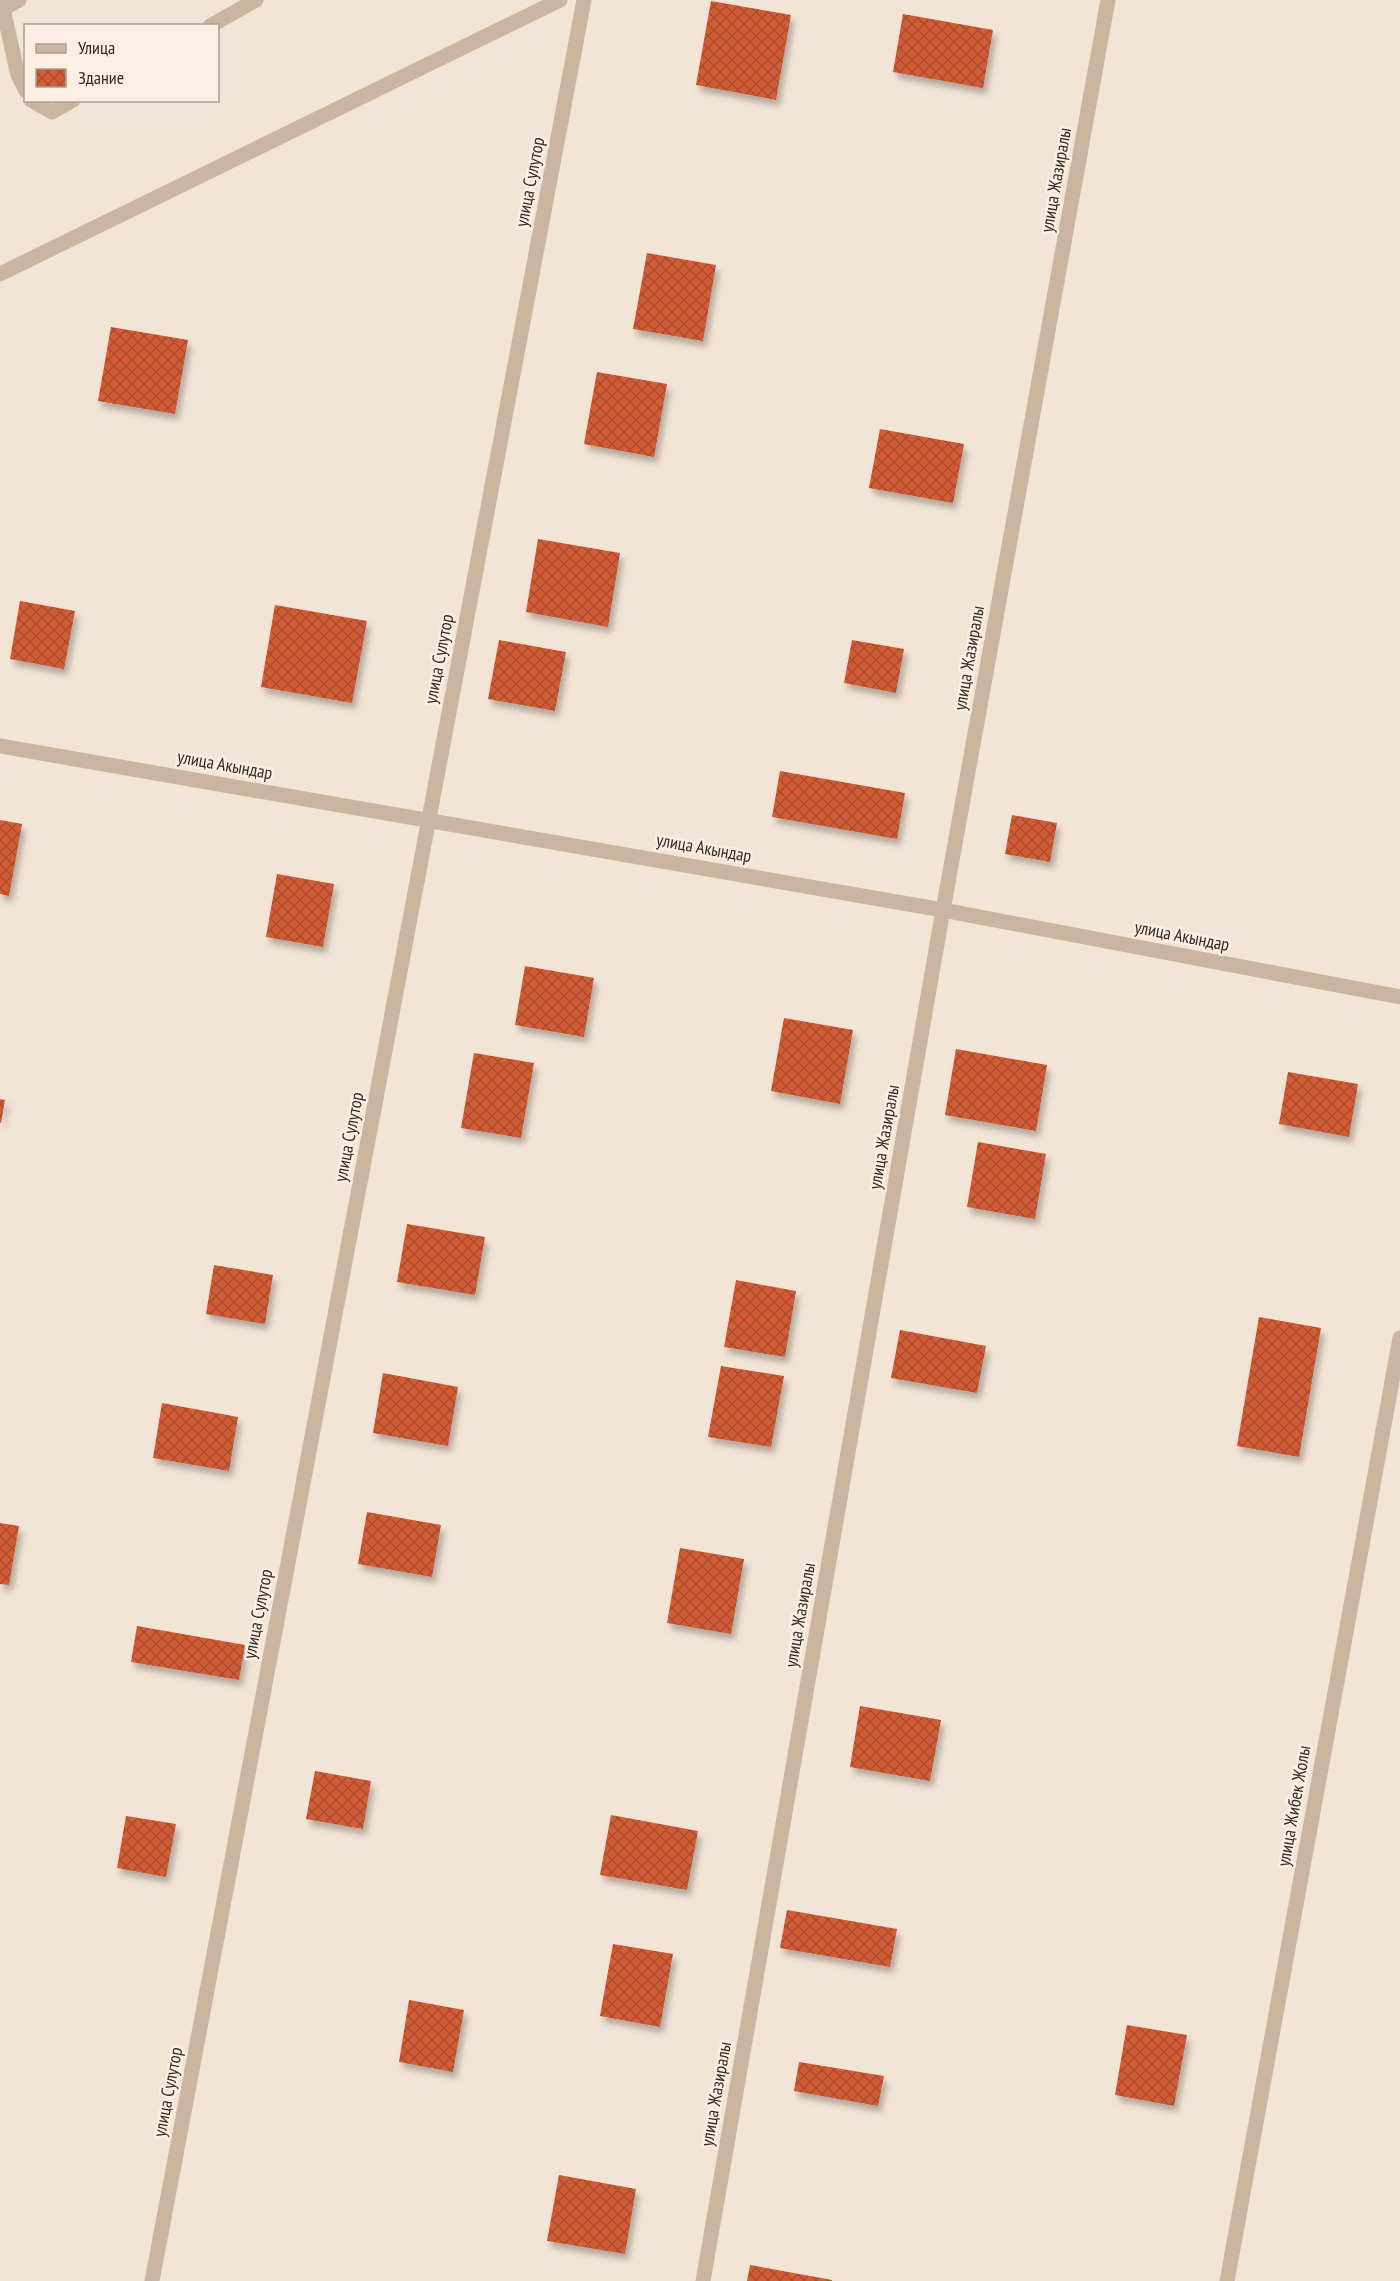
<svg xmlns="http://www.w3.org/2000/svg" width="1400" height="2281" font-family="'PT Sans Narrow',sans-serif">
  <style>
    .building { fill: url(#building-cross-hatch); filter: url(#shadow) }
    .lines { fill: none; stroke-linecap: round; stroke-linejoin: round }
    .lane { stroke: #cbb5a1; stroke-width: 15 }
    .street { stroke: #cbb5a1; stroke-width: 15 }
    .labels { text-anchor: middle; stroke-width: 5; stroke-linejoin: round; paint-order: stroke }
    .street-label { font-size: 18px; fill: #352a24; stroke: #faefe2 }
  </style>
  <defs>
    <pattern id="building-cross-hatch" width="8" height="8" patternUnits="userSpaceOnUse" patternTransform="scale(1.5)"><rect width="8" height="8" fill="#d15c36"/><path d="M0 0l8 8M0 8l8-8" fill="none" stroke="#aa4c2d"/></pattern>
    <filter id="shadow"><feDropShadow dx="3.5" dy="6" stdDeviation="3" flood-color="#0004"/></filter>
  </defs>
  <rect width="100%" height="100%" fill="#f3e5d6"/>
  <path class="building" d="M711 1 791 15 776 100 696 85Z
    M903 14 993 30 983 88 893 72Z
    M647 253 716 265 703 341 633 329Z
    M111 327 188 340 175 414 98 401Z
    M597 372 667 384 654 457 584 444Z
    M880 429 964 444 953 503 869 488Z
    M538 539 620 553 608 627 526 612Z
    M20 601 75 611 64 669 10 659Z
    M275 605 367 621 352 703 261 687Z
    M499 640 566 652 555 711 488 699Z
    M852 640 904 649 896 693 844 683Z
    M780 771 905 793 897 839 772 817Z
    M1012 815 1057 823 1050 862 1005 854Z
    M0 820 22 824 9 896 0 894Z
    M277 874 334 884 323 947 266 937Z
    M525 966 594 978 584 1037 515 1025Z
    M784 1018 853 1030 840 1104 771 1091Z
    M956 1049 1047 1065 1036 1131 945 1115Z
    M474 1053 534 1063 521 1138 461 1128Z
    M1288 1072 1358 1084 1349 1137 1279 1124Z
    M0 1099 5 1100 1 1123H0Z
    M978 1142 1046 1154 1035 1219 967 1207Z
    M407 1224 485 1237 475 1295 397 1282Z
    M214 1265 273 1275 265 1324 206 1314Z
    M736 1280 796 1291 785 1357 724 1347Z
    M1259 1317 1321 1328 1299 1457 1237 1446Z
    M900 1330 986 1346 977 1393 891 1378Z
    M721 1366 784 1376 771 1447 708 1437Z
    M383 1373 458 1387 448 1446 373 1433Z
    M162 1403 238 1417 229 1471 153 1458Z
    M367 1512 441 1525 432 1577 358 1564Z
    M0 1523 19 1526 9 1585 0 1584Z
    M680 1548 744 1559 731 1634 667 1623Z
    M137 1626 245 1645 239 1680 131 1662Z
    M860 1706 941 1720 930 1781 850 1767Z
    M315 1771 371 1781 363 1829 306 1819Z
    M611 1815 698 1831 687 1890 600 1875Z
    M126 1816 176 1824 166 1877 117 1868Z
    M787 1910 897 1929 890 1967 780 1948Z
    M613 1944 673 1954 660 2027 600 2016Z
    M409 2000 464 2010 453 2072 399 2062Z
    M1127 2025 1187 2035 1174 2106 1115 2095Z
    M799 2062 884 2076 878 2106 794 2091Z
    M559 2175 636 2189 625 2254 547 2241Z
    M750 2265 832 2280V2281H747Z"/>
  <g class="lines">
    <path class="lane" d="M1 0 18 75 26 91
      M3 9 19 0
      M210 26 256 0
      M31 100 52 112 73 100"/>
    <path class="street" d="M0 274 560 0
      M0 746 943 910 1400 997
      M152 2281 584 0
      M703 2281 943 910 1108 0
      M1227 2281 1400 1338"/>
  </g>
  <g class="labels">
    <g class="street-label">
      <text transform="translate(1056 180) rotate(-80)" y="6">улица Жазиралы</text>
      <text transform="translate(530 182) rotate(-79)" y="6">улица Сулутор</text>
      <text transform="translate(969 658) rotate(-80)" y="6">улица Жазиралы</text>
      <text transform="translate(439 659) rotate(-79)" y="6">улица Сулутор</text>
      <text transform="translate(225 765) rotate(10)" y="6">улица Акындар</text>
      <text transform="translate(704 848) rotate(10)" y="6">улица Акындар</text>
      <text transform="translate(1182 936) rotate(11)" y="6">улица Акындар</text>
      <text transform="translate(349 1137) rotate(-79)" y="6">улица Сулутор</text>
      <text transform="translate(884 1137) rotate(-80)" y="6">улица Жазиралы</text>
      <text transform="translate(258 1614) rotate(-79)" y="6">улица Сулутор</text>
      <text transform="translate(800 1615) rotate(-80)" y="6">улица Жазиралы</text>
      <text transform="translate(1294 1806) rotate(-80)" y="6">улица Жибек Жолы</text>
      <text transform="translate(168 2092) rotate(-79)" y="6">улица Сулутор</text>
      <text transform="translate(716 2094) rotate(-80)" y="6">улица Жазиралы</text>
    </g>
  </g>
  <rect x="24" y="24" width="195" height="78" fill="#faefe2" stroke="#aba096" stroke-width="1.5"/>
  <rect x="36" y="44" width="30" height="9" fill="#cbb5a1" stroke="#aba096" stroke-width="1.5"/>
  <text x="78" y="54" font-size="18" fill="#352a24">Улица</text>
  <rect x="36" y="69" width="30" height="18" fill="url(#building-cross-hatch)" stroke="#aba096" stroke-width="1.5"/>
  <text x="78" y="84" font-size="18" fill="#352a24">Здание</text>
</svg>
